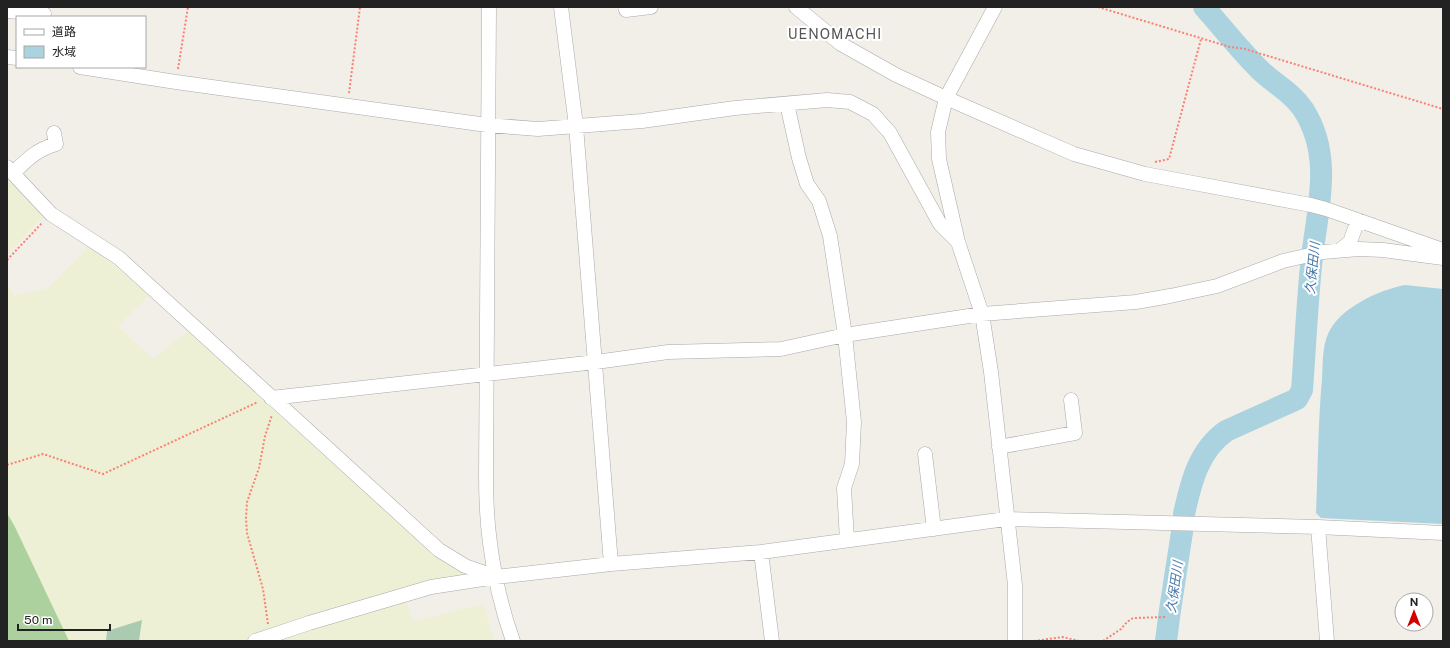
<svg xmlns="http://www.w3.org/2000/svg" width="1450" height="648" font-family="'Public Sans','Noto Sans JP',sans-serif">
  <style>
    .farmland { fill: #eef0d5 }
    .forest { fill: #add19e }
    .cemetery { fill: #aacbaf }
    .water { fill: #aad3df }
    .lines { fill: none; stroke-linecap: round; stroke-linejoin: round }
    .river { stroke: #aad3df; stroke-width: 22 }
    .minor-casing { stroke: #a9a9a9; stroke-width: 15 }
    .path { stroke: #fa8072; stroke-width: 2; stroke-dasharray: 2 2; stroke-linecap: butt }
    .minor { stroke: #fff; stroke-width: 14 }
    .labels { text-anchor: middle; stroke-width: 4; stroke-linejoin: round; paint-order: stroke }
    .water-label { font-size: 13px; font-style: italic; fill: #4a7aab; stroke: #fff }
    .quarter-label { font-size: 14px; letter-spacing: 1px; fill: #555; stroke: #fff }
  </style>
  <rect width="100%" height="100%" fill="#f2efe9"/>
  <path class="farmland" d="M7 176 44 216 7 255Z
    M89 246 151 294 118 326 153 359 187 331 413 536 439 559 463 574 459 579 307 620 242 641H139L142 621 107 631 106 641H69L7 513V285L15 295 47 289Z
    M406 599 413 621 484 604 494 641H275Z"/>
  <path class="forest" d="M7 513 15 527 69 641H7Z"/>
  <path class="cemetery" d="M142 620 139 641H106L107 631Z"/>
  <path class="water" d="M1405 285 1443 289V524L1321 518 1316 513C1318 468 1318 423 1322 379 1323 364 1322 348 1328 334 1339 308 1379 290 1405 285Z"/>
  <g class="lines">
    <path class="river" d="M1184 514C1191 483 1198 451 1226 431L1297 399 1302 390C1305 349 1307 307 1311 266 1316 213 1335 158 1303 109 1292 92 1272 83 1258 68 1239 49 1222 27 1204 7
      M1166 641 1170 610 1182 532"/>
    <defs>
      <path id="minor" d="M489 7 486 476C486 498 487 521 490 543 494 576 502 610 513 641
        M561 7 576 126 611 564
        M796 7 841 44 896 75 946 98 1074 154 1145 174 1311 205 1326 209 1443 250
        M995 7 946 98 938 132 939 159 958 242 982 314 991 372 1015 585V641
        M626 10 651 7
        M7 11 44 14
        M7 57 17 58
        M80 67 176 82 487 125 538 129 642 121 735 108 827 100 850 102 873 114 890 133 940 224 958 242
        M787 104 799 158 807 184 819 201 830 236 845 335 854 422 852 464 844 488 847 540
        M7 167 51 214 119 258 439 550 465 566 494 576
        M13 173C28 159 36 150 56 144L54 133
        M1340 250 1350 242 1358 220
        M271 398 596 362 668 352 781 349 845 335 982 314 1136 302 1170 296 1217 286 1283 261 1323 252 1359 249 1383 250 1443 258
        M999 447 1075 433 1071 400
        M925 454 934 529
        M1318 527 1327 641
        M761 552 772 641
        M255 641 309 623 431 587 496 577 611 564 761 552 1006 519 1318 527 1443 533"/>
    </defs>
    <use href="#minor" class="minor-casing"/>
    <path class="path" d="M1098 7 1230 47 1245 49 1443 109
      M178 69 188 7
      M349 93 360 7
      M1155 162 1169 159 1201 39
      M7 260 42 223
      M7 465 43 454 103 474 258 402
      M268 624 263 589 247 533 246 518 247 502 259 468 265 436 272 415
      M1034 641 1063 637 1079 641
      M1103 641 1121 629 1127 622 1133 618 1165 617"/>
    <use href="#minor" class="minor"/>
  </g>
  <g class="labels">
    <g class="water-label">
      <text transform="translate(1312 268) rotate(-84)" y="5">久保田川</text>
      <text transform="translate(1174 587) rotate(-82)" y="5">久保田川</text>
    </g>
    <g class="quarter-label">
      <text x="835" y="39">UENOMACHI</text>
    </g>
  </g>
  <rect width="1450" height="648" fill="none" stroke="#222222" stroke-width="16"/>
  <rect x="16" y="16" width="130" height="52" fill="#ffffff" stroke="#a7a7a7"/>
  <rect x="24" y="29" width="20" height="6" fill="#ffffff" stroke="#a7a7a7"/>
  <text x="52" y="36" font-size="12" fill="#222222">道路</text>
  <rect x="24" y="46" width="20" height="12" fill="#aad3df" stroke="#a7a7a7"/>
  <text x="52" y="56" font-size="12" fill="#222222">水域</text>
  <g transform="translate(1414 612)"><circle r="19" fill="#ffffff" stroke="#a7a7a7"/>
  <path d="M0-3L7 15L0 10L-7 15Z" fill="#d40000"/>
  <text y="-6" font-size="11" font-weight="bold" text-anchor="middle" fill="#222222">N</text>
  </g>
  <path d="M18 624v6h92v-6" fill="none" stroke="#222222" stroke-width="2"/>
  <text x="24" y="624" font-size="12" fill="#222222" stroke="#ffffff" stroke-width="3" paint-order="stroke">50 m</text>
</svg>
